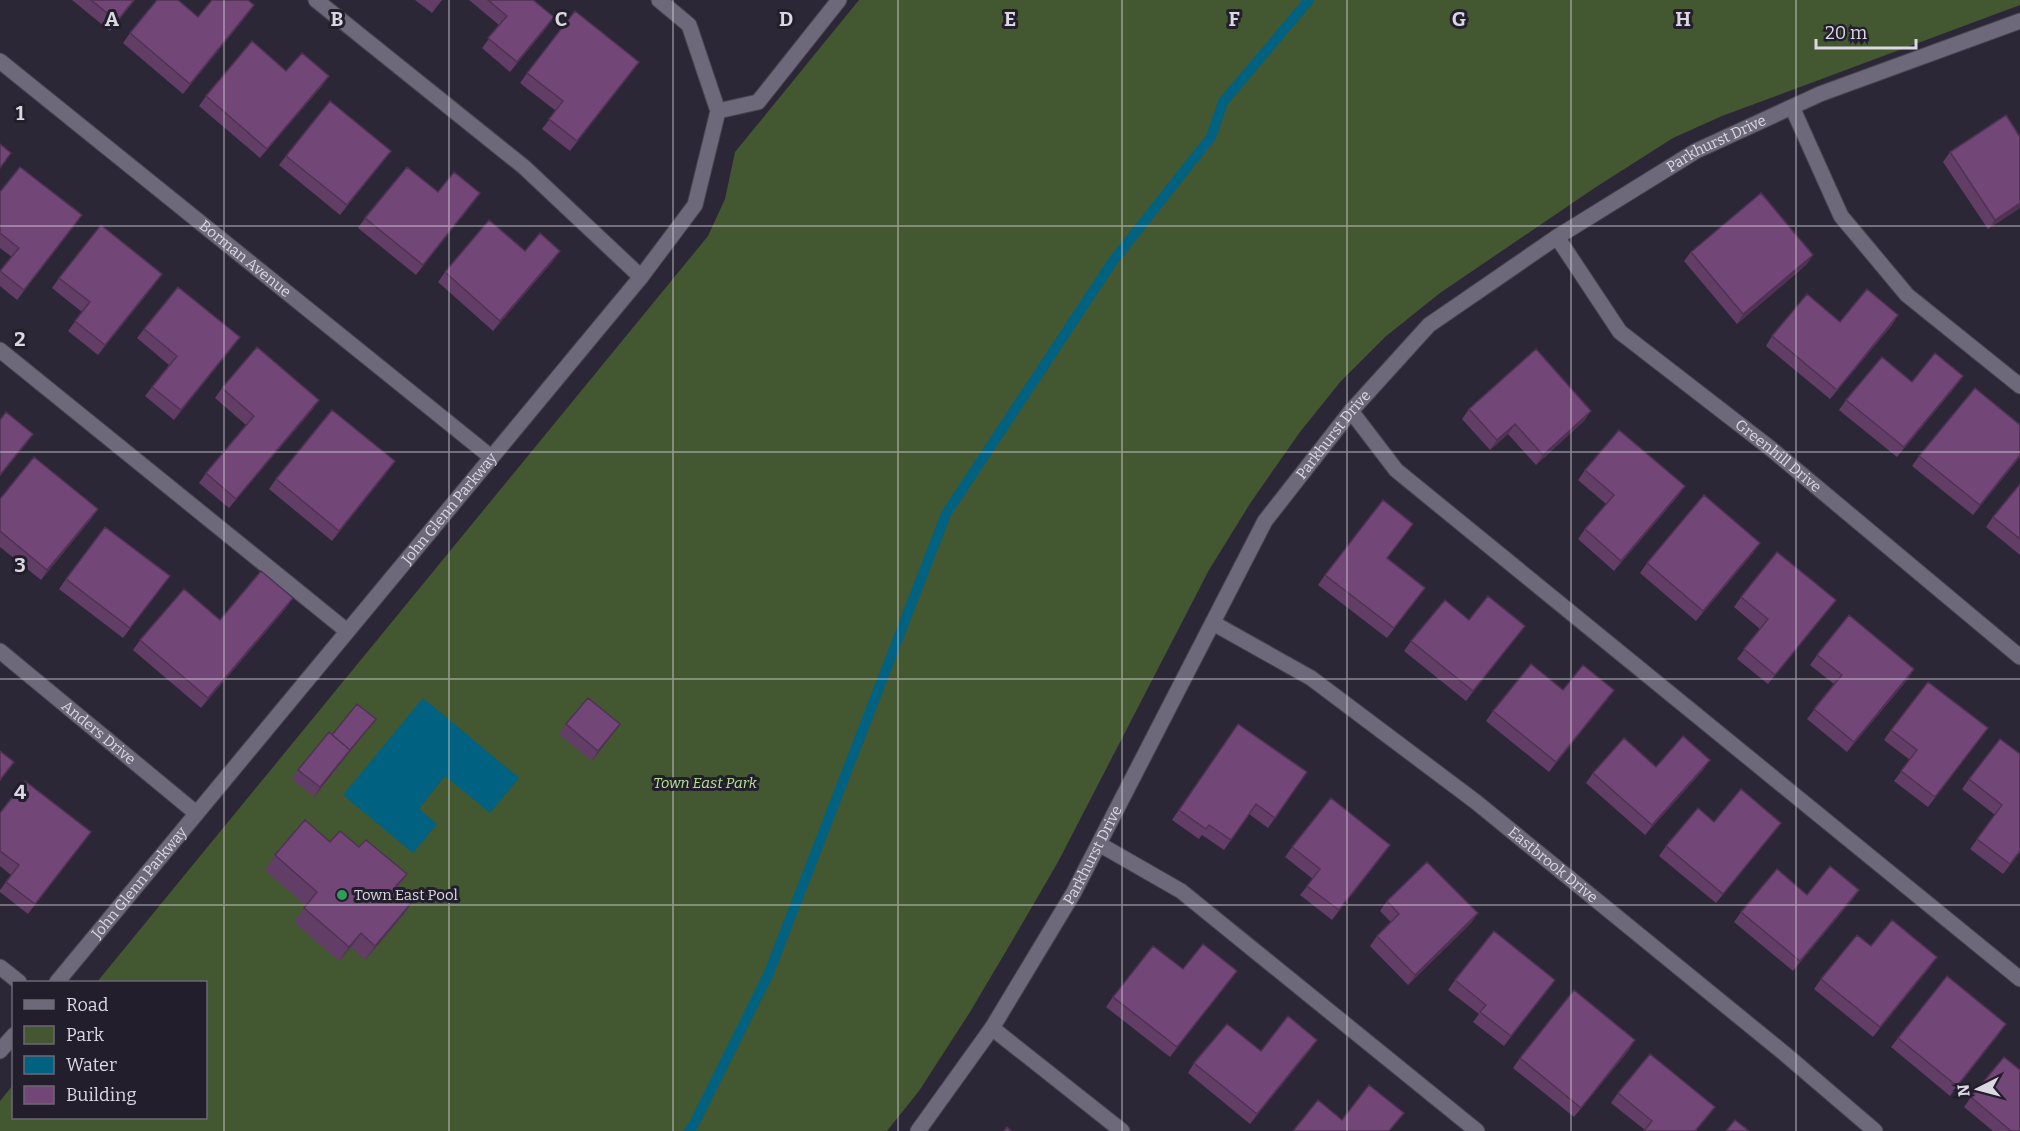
<svg xmlns="http://www.w3.org/2000/svg" width="2020" height="1131" font-family="Bitter,serif">
  <style>
    .green { fill: #435731 }
    .water { fill: #006180 }
    .lines { fill: none; stroke-linecap: round; stroke-linejoin: round }
    .stream { stroke: #006180; stroke-width: 10 }
    .minor-casing { stroke: #484450; stroke-width: 17 }
    .minor { stroke: #6e697a; stroke-width: 15 }
    .wall { fill: #623d66 }
    .shaded-wall { fill: #503253 }
    .building { fill: #724777; stroke: #503253; stroke-width: 1.5 }
    .grid { fill: none; stroke: #dbd8e2; stroke-width: 1.5; stroke-opacity: 0.55 }
    .leisure-dot { fill: #2e9e5b; stroke: #221e2c; stroke-width: 2 }
    .labels { text-anchor: middle; stroke-width: 6; stroke-linejoin: round; paint-order: stroke }
    .street-label { font-size: 15px; fill: #dbd8e2; stroke: #221e2c }
    .park-label { font-size: 15px; font-style: italic; fill: #b8e590; stroke: #221e2c }
    .poi-label { font-size: 15px; fill: #dbd8e2; stroke: #221e2c; text-anchor: start }
    .grid-label { font-size: 20px; text-anchor: middle; font-weight: bold; fill: #dbd8e2; stroke: #221e2c; stroke-width: 6; stroke-linejoin: round; paint-order: stroke }
  </style>
  <rect width="100%" height="100%" fill="#2c2736"/>
  <path class="green" d="M859 0H2020V5L1722 116 1673 138 1596 187 1440 293 1385 337 1341 381 1300 432 1251 502 1209 570 1058 862 1015 936 970 1012 919 1091 887 1131H0V1101L13 1085 14 1118H206V982H97L708 236 725 199 735 152Z"/>
  <path class="water" d="M423 698 519 778 490 813 445 776 419 809 437 824 413 853 343 795Z"/>
  <g class="lines">
    <path class="stream" d="M689 1131 694 1124 769 973 946 514 1113 261 1211 137 1223 102 1309 0"/>
    <defs>
      <g id="minor">
        <path d="M316 0 524 167 641 277"/>
        <path id="s1" d="M0 61 491 457"/>
        <path d="M1792 107 1841 216 1907 295 2020 386"/>
        <path d="M718 111 758 102 839 0"/>
        <path id="s2" d="M1557 237 1620 332 1770 448 2020 657"/>
        <path d="M0 350 347 631"/>
        <path d="M1351 411 1396 470 2020 979"/>
        <path id="s3" d="M1213 623 1311 678 1476 802 1785 1054 1875 1131"/>
        <path id="s4" d="M0 651 196 813"/>
        <path d="M1099 844 1181 891 1477 1131"/>
        <path d="M0 967 19 982"/>
        <path id="s5" d="M57 982 641 277 695 205 718 111 689 25 659 0"/>
        <path d="M992 1028 1122 1131"/>
        <path d="M0 1051 14 1035"/>
        <path id="s6" d="M918 1131 992 1028 1074 892 1265 521 1351 411 1429 325 1557 237 1696 151 1820 94 2020 21"/>
      </g>
    </defs>
    <use href="#minor" class="minor-casing"/>
    <use href="#minor" class="minor"/>
  </g>
  <path class="wall" d="M72 0H135L110 31Z
    M415 0H442L432 13Z
    M469 0H533L547 27 510 72 482 48 499 25Z
    M247 15 183 94 123 43 130 33Z
    M639 62 570 151 542 129 556 111 520 83 527 73Z
    M286 71 329 76 322 86 260 158 199 106 206 96Z
    M2020 137V208L1988 229 1943 162 1950 152Z
    M286 156 384 160 340 215 279 165Z
    M0 192 75 225 17 300 0 286V272L12 257 0 248Z
    M438 192 480 193 416 275 358 228 365 218Z
    M1691 252 1813 255 1806 265 1737 324 1684 261Z
    M553 261 493 331 438 282 445 272Z
    M59 278 155 284 98 355 68 331 82 312 52 288Z
    M1898 315 1892 325 1830 399 1766 346 1772 336 1840 322Z
    M144 329 240 337 174 420 145 396 169 365 137 338Z
    M1956 386 1897 457 1839 410 1846 400Z
    M222 388 319 400 312 410 229 508 199 483 206 473 246 425 215 398Z
    M1469 409 1591 411 1584 421 1536 465 1508 434 1490 450 1462 419Z
    M2020 425V457L1973 515 1912 466 1919 456Z
    M1585 470 1685 486 1678 496 1614 571 1578 539 1585 529 1606 504 1578 480Z
    M388 471 332 541 269 489 276 479Z
    M2020 484V555L1986 527 1993 517Z
    M0 499 98 509 91 519 41 580 0 547Z
    M1753 553 1696 621 1640 573 1647 563Z
    M1387 558 1425 588 1387 638 1318 585 1325 575Z
    M170 576 123 638 59 589 66 579Z
    M1741 597 1836 600 1768 684 1737 659 1760 629 1734 607Z
    M286 608 201 708 133 650 140 640Z
    M1469 620 1525 626 1466 701 1404 651 1411 641Z
    M1817 655 1908 679 1847 752 1807 719 1834 684 1810 665Z
    M1563 690H1614L1549 772 1486 721 1493 711Z
    M372 724 314 797 292 779 298 770 332 735Z
    M566 724H620L592 761 559 734Z
    M1238 724 1307 772 1268 828 1249 814 1224 850 1202 835 1199 839 1172 820Z
    M1988 728 1928 807 1894 781 1910 760 1884 740 1891 730Z
    M2020 754V852L2003 874 1970 849 1995 815 1962 789 1969 779Z
    M1656 767 1703 770 1645 835 1586 783 1593 773Z
    M0 813 91 832 28 914 0 892V890L11 875 0 866Z
    M1714 822 1774 832 1716 903 1659 856 1666 846Z
    M330 842 359 847 407 874 398 888 403 915 365 960 351 947 339 961 294 922 306 906 265 870 275 855Z
    M1390 845 1332 920 1300 895 1313 879 1285 857 1292 847Z
    M1859 890 1852 900 1793 971 1734 922 1741 912 1807 895Z
    M1387 901 1478 913 1471 923 1408 985 1370 946 1377 936 1391 922 1380 911Z
    M1930 967 1873 1037 1814 989 1821 979Z
    M1183 969 1230 980 1170 1057 1106 1007 1113 997Z
    M1455 980H1555L1504 1046 1473 1022 1479 1014 1448 990Z
    M1999 1034 1950 1096 1891 1047 1898 1038Z
    M1310 1050 1250 1124 1188 1073 1194 1063 1261 1051Z
    M1629 1050 1574 1117 1513 1068 1520 1058Z
    M1618 1093 1715 1107 1696 1131H1644L1645 1130 1611 1103Z
    M1971 1097 2020 1131H1993L1964 1107Z"/>
  <path class="shaded-wall" d="M134 0H135L110 31 117 21Z
    M254 5 247 15 183 94 190 84Z
    M554 17 547 27 510 72 517 62Z
    M639 62 632 72 570 151 577 141Z
    M329 76 322 86 260 158 267 149Z
    M391 151 384 160 340 215 347 205Z
    M480 193 473 203 416 275 423 265Z
    M2020 203V208L1988 229 1995 220Z
    M560 251 553 261 493 331 500 321Z
    M1813 255 1806 265 1737 324 1743 314Z
    M162 274 155 284 98 355 105 345Z
    M1898 315 1892 325 1830 399 1837 390Z
    M240 337 233 347 174 420 181 410Z
    M1963 376 1956 386 1897 457 1904 447Z
    M319 400 312 410 229 508 236 499Z
    M1591 411 1584 421 1536 465 1543 455Z
    M1515 424 1508 434 1490 450 1497 440Z
    M33 434 26 444 0 476V475Z
    M2020 455V457L1973 515 1980 505Z
    M395 461 388 471 332 541 339 531Z
    M1685 486 1678 496 1614 571 1621 561Z
    M98 509 91 519 41 580 47 570Z
    M1760 543 1753 553 1696 621 1703 611Z
    M293 598 286 608 201 708 208 698Z
    M1836 600 1829 609 1768 684 1775 675Z
    M1525 626 1518 635 1466 701 1473 691Z
    M1914 669 1908 679 1847 752 1854 742Z
    M1614 690 1607 700 1549 772 1556 762Z
    M376 719 372 724 314 797 320 787Z
    M620 724 613 734 592 761 598 751Z
    M1710 760 1703 770 1645 835 1652 825Z
    M1781 823 1774 832 1716 903 1723 894Z
    M91 832 84 842 28 914 35 904Z
    M1390 845 1383 855 1332 920 1339 910Z
    M1859 890 1852 900 1793 971 1800 961Z
    M413 901 403 915 365 960 375 946Z
    M1478 913 1471 923 1408 985 1415 975Z
    M361 933 351 947 339 961 349 947Z
    M1937 957 1930 967 1873 1037 1880 1027Z
    M1237 971 1230 980 1170 1057 1177 1047Z
    M1555 980 1548 990 1504 1046 1511 1036Z
    M2006 1024 1999 1034 1950 1096 1957 1086Z
    M1317 1040 1310 1050 1250 1124 1257 1114Z
    M1635 1040 1629 1050 1574 1117 1581 1108Z"/>
  <path class="building" d="M91 0H134L117 21Z
    M157 0H178L198 17 212 0H248L254 5 190 84 130 33Z
    M488 0H533L554 17 517 62 488 38 507 16Z
    M575 11 639 62 577 141 549 119 563 101 527 73Z
    M252 41 286 71 302 53 329 76 267 149 206 96Z
    M330 101 391 151 347 205 286 156Z
    M2006 115 2020 137V203L1995 220 1950 152Z
    M0 144 11 153 0 168Z
    M20 167 82 215 24 290 0 271 19 248 0 233V192Z
    M407 167 438 192 454 172 480 193 423 265 365 218Z
    M1761 193 1813 255 1743 314 1691 252Z
    M489 220 525 251 540 233 560 251 500 321 445 272Z
    M101 225 162 274 105 345 75 321 90 302 59 278Z
    M178 287 240 337 181 410 152 387 177 356 144 329Z
    M1867 289 1898 315 1837 390 1772 336 1807 294 1840 322Z
    M257 347 319 400 236 499 206 473 254 416 222 388Z
    M1536 349 1591 411 1543 455 1515 424 1497 440 1469 409Z
    M1935 353 1963 376 1904 447 1846 400 1882 357 1912 382Z
    M1975 388 2020 425V455L1980 505 1919 456Z
    M332 410 395 461 339 531 276 479Z
    M6 412 33 434 0 475V420Z
    M1619 430 1685 486 1621 561 1585 529 1614 495 1585 470Z
    M34 457 98 509 47 570 0 531V499Z
    M2020 484V539L1993 517Z
    M1704 495 1760 543 1703 611 1647 563Z
    M1383 500 1413 524 1387 558 1425 588 1394 628 1325 575Z
    M105 527 170 576 130 628 66 579Z
    M1777 552 1836 600 1775 675 1744 649 1768 619 1741 597Z
    M261 571 293 598 208 698 140 640 184 589 220 620Z
    M1488 596 1525 626 1473 691 1411 641 1445 600 1469 620Z
    M1849 615 1914 669 1854 742 1814 709 1842 675 1817 655Z
    M1531 664 1563 690 1583 665 1614 690 1556 762 1493 711Z
    M1928 682 1988 728 1935 797 1901 771 1917 750 1891 730Z
    M588 698 620 724 598 751 566 724Z
    M357 704 376 719 350 750 332 735Z
    M1238 724 1307 772 1275 818 1256 804 1231 840 1209 825 1206 829 1179 810Z
    M329 732 350 750 320 787 298 770Z
    M1683 736 1710 760 1652 825 1593 773 1624 738 1656 767Z
    M2000 739 2020 754V851L2010 864 1977 839 2002 805 1969 779Z
    M0 751 14 762 0 780Z
    M25 781 91 832 35 904 6 882 19 865 0 851V813Z
    M1741 789 1781 823 1723 894 1666 846 1698 808 1714 822Z
    M1331 798 1390 845 1339 910 1307 886 1320 869 1292 847Z
    M305 820 330 842 340 831 359 847 366 840 407 874 396 886 413 901 375 946 361 933 349 947 304 908 317 892 275 855Z
    M1427 862 1478 913 1415 975 1377 936 1399 914 1387 901Z
    M1830 866 1859 890 1800 961 1741 912 1777 869 1807 895Z
    M1892 920 1937 957 1880 1027 1821 979 1857 935 1871 946Z
    M1494 931 1555 980 1511 1036 1480 1012 1486 1005 1455 980Z
    M1203 944 1237 971 1177 1047 1113 997 1153 946 1183 969Z
    M1947 976 2006 1024 1957 1086 1898 1038Z
    M1574 990 1635 1040 1581 1108 1520 1058Z
    M1288 1016 1317 1040 1257 1114 1194 1063 1227 1024 1261 1051Z
    M1650 1054 1715 1107 1695 1131H1644L1652 1121 1618 1093Z
    M2004 1057 2020 1070V1131H2011L1971 1097Z
    M1369 1085 1404 1113 1389 1131H1293L1318 1100 1342 1120Z
    M1735 1120 1749 1131H1726Z
    M1007 1127 1011 1131H1004Z"/>
  <path class="grid" d="M224 0V1131M449 0V1131M673 0V1131M898 0V1131M1122 0V1131M1347 0V1131M1571 0V1131M1796 0V1131M0 226H2020M0 452H2020M0 679H2020M0 905H2020"/>
  <circle class="leisure-dot" cx="342" cy="895" r="6"/>
  <g class="labels">
    <g class="street-label">
      <text dy="5" stroke="none"><textPath href="#s6" startOffset="1299">Parkhurst Drive</textPath></text>
      <text dy="5" stroke="none"><textPath href="#s1" startOffset="315">Borman Avenue</textPath></text>
      <text dy="5" stroke="none"><textPath href="#s6" startOffset="813">Parkhurst Drive</textPath></text>
      <text dy="5" stroke="none"><textPath href="#s2" startOffset="315">Greenhill Drive</textPath></text>
      <text dy="5" stroke="none"><textPath href="#s5" startOffset="615">John Glenn Parkway</textPath></text>
      <text dy="5" stroke="none"><textPath href="#s4" startOffset="128">Anders Drive</textPath></text>
      <text dy="5" stroke="none"><textPath href="#s6" startOffset="327">Parkhurst Drive</textPath></text>
      <text dy="5" stroke="none"><textPath href="#s3" startOffset="418">Eastbrook Drive</textPath></text>
      <text dy="5" stroke="none"><textPath href="#s5" startOffset="129">John Glenn Parkway</textPath></text>
    </g>
    <g class="park-label">
      <text x="705" y="788">Town East Park</text>
    </g>
    <g class="poi-label">
      <text x="354" y="900">Town East Pool</text>
    </g>
  </g>
  <g class="grid-label">
    <text x="112" y="26">A</text>
    <text x="337" y="26">B</text>
    <text x="561" y="26">C</text>
    <text x="786" y="26">D</text>
    <text x="1010" y="26">E</text>
    <text x="1234" y="26">F</text>
    <text x="1459" y="26">G</text>
    <text x="1683" y="26">H</text>
    <text x="20" y="120">1</text>
    <text x="20" y="346">2</text>
    <text x="20" y="572">3</text>
    <text x="20" y="799">4</text>
  </g>
  <rect x="12" y="981" width="195" height="138" fill="#221e2c" stroke="#6c6875" stroke-width="1.5"/>
  <rect x="24" y="1000" width="30" height="9" fill="#6e697a" stroke="#6c6875" stroke-width="1.5"/>
  <text x="66" y="1011" font-size="18" fill="#dbd8e2">Road</text>
  <rect x="24" y="1026" width="30" height="18" fill="#435731" stroke="#6c6875" stroke-width="1.5"/>
  <text x="66" y="1041" font-size="18" fill="#dbd8e2">Park</text>
  <rect x="24" y="1056" width="30" height="18" fill="#006180" stroke="#6c6875" stroke-width="1.5"/>
  <text x="66" y="1071" font-size="18" fill="#dbd8e2">Water</text>
  <rect x="24" y="1086" width="30" height="18" fill="#724777" stroke="#6c6875" stroke-width="1.5"/>
  <text x="66" y="1101" font-size="18" fill="#dbd8e2">Building</text>
  <g transform="translate(1978 1089) rotate(264)" stroke="#221e2c" stroke-width="4.5" paint-order="stroke">
  <path d="M0-4.5L10 22L0 15L-10 22Z" fill="#dbd8e2"/>
  <text y="-9" font-size="16" font-weight="bold" text-anchor="middle" fill="#dbd8e2">N</text>
  </g>
  <path d="M1816 39v9h100v-9" fill="none" stroke="#dbd8e2" stroke-width="3"/>
  <text x="1825" y="39" font-size="18" fill="#dbd8e2" stroke="#221e2c" stroke-width="4.5" paint-order="stroke">20 m</text>
</svg>
